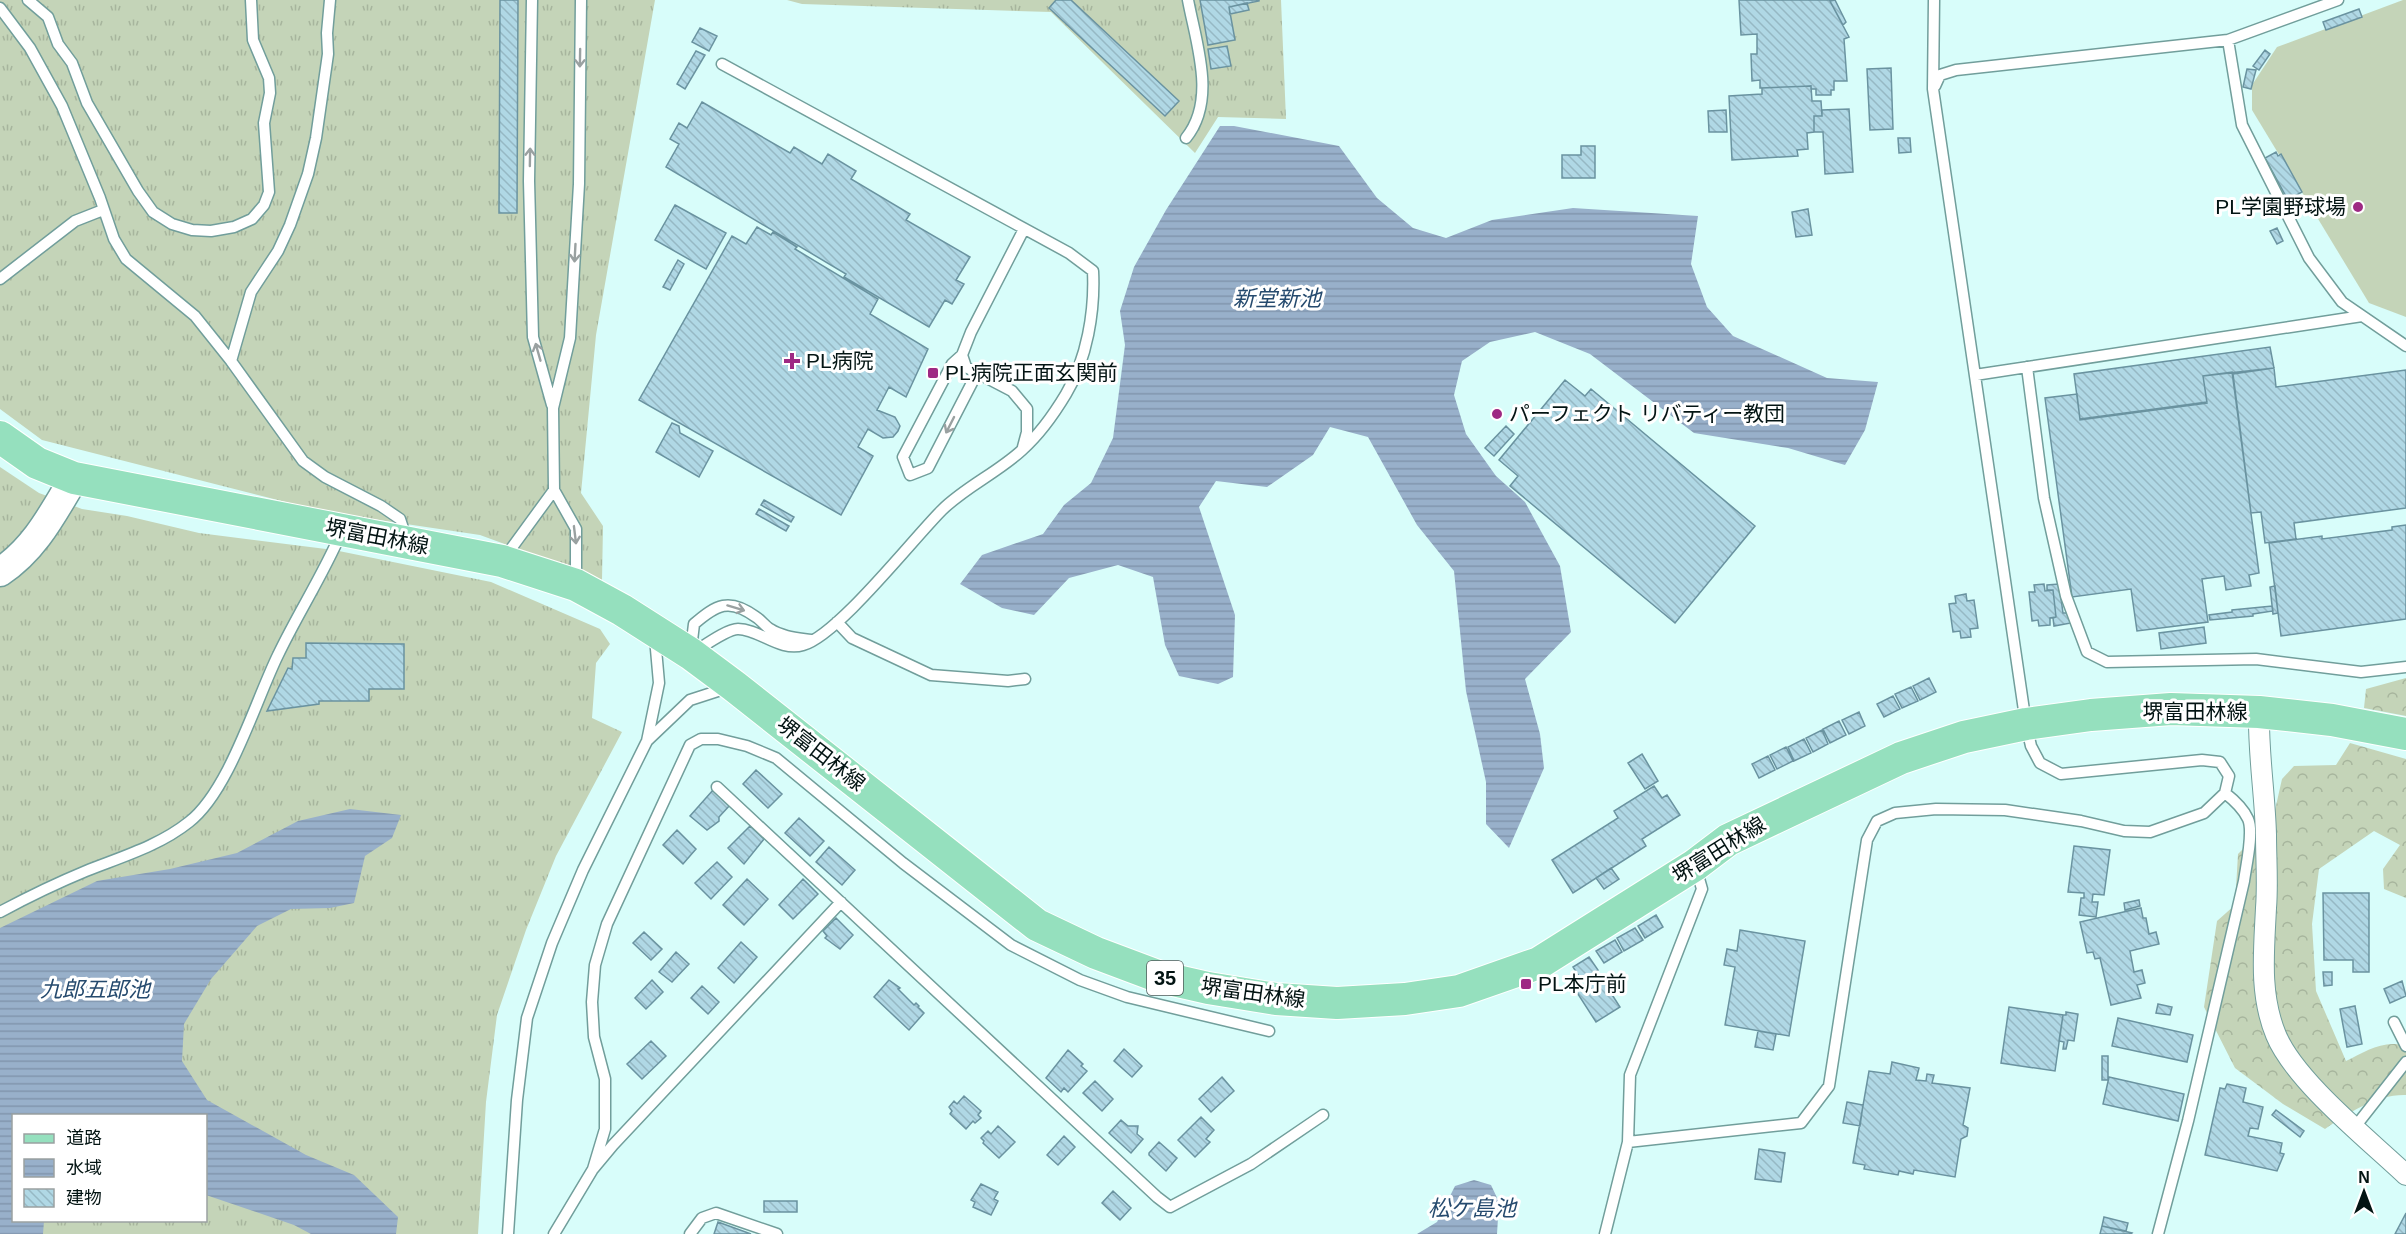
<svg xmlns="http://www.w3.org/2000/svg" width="2406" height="1234" font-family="Arial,'Noto Sans JP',sans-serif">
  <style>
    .grass { fill: url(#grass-tufts); fill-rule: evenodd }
    .forest { fill: url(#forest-crowns) }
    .pitch { fill: #c4d4b8 }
    .water { fill: url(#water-rules) }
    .building { fill: url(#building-back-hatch); stroke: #6a93a0; stroke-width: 1.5 }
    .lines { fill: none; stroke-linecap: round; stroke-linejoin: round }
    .lane-casing { stroke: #719e9b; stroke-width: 13 }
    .street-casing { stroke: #719e9b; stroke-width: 22 }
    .secondary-casing { stroke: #719e9b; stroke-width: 31 }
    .primary-casing { stroke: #fff; stroke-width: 34 }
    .lane { stroke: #fff; stroke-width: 10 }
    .street { stroke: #fff; stroke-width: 20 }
    .secondary { stroke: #fff; stroke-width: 28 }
    .primary { stroke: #95e0be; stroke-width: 32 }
    .oneway { stroke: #9aa1a1 }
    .poi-dot { fill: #9e2983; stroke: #fff; stroke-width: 2 }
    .labels { text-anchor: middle; stroke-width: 6; stroke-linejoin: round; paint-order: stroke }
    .shield { fill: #fff; stroke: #4f5a5a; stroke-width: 1.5 }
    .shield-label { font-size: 20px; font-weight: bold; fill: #031413 }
    .poi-label { font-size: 21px; fill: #031413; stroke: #fff; text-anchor: start }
    .street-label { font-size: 21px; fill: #031413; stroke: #fff }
    .water-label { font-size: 22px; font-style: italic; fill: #254a6e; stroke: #fff }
  </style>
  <defs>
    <pattern id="grass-tufts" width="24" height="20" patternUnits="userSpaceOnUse" patternTransform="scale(1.5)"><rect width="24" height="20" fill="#c4d4b8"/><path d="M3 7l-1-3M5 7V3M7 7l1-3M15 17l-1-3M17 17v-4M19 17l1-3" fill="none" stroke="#a7b59d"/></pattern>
    <pattern id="forest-crowns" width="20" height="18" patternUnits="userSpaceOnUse" patternTransform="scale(1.5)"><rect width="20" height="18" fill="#c4d4b8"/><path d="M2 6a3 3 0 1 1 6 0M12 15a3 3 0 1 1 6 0" fill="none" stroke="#a7b59d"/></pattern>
    <pattern id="water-rules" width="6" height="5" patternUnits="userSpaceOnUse" patternTransform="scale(1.5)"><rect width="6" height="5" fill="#98b0ca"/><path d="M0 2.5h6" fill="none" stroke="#8196ad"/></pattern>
    <pattern id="building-back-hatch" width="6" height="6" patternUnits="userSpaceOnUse" patternTransform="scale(1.5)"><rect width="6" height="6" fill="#b0d8e5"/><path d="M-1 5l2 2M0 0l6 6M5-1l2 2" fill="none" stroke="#96b8c4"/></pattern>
  </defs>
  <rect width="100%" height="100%" fill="#d8fdfa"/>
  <path class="grass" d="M0 0H655L596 335 581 493 603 526 602 580 480 535 325 512 42 440 0 409Z
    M787 0H1281L1286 119 1218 117 1195 153 1051 12 802 4Z
    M0 467 39 493 82 509 127 516 199 533 334 550 491 582 600 629 610 644 596 663 592 718 622 732 556 856 526 930 497 1015 486 1102 478 1234H0ZM14 1116H206V1220H14Z"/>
  <path class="forest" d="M2406 678V716L2364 708 2366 689Z
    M2350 743 2406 759V898L2384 889 2383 869 2400 845 2374 831 2319 869 2312 924 2316 991 2346 1061C2365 1052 2383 1039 2406 1046V1095C2377 1094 2348 1113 2325 1129L2283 1104 2235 1068 2204 1007 2217 921 2235 905 2238 854 2273 819 2282 779 2294 766 2336 765Z"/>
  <path class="pitch" d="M2403 0H2406V317L2369 303 2252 110V85L2277 47Z"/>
  <path class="water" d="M1220 126H1234L1339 146 1377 198 1413 228 1446 238 1492 220 1573 208 1698 216 1691 264 1707 307 1733 336 1827 378 1878 382 1865 430 1845 465 1788 448 1694 433 1590 354 1535 332 1490 342 1462 361 1454 395 1466 434 1496 476 1525 502 1560 566 1571 632 1525 679 1540 734 1544 768 1509 848 1486 824V782L1466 691 1454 571 1417 525 1368 437 1330 427 1313 455 1267 487 1216 481 1199 507 1235 615 1233 677 1218 684 1179 676 1165 645 1153 577 1118 565 1069 578 1034 615 1002 608 960 584 982 555 1043 534 1064 505 1091 483 1113 438 1125 345 1120 311 1134 267 1166 210Z
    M350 809 401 815 392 838 365 856 354 903 330 908 291 909 257 926 211 979 184 1024 182 1061 207 1100 306 1155 354 1175 398 1217 396 1234H311L294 1225 206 1195V1116H14V1220L44 1221 43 1234H0V928L97 881 170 869 237 853 298 821Z
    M1474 1180 1491 1185 1499 1202 1497 1234H1417L1437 1222 1455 1186Z"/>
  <path class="building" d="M500 0H518L517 213H499Z
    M1056 0H1071L1179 101 1165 116 1049 8Z
    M1200 0H1259V1L1229 7 1235 40 1208 45Z
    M1739 0H1832L1830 1 1849 37 1844 39 1847 81H1834V90H1831V95H1816V89H1811V86L1760 88V80L1752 81 1751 54H1757V34L1741 35Z
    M1835 0 1846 22 1843 25 1830 1Z
    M1247 3 1249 10 1230 14 1229 7Z
    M2359 9 2362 17 2326 30 2323 22Z
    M700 28 717 36 709 51 692 42Z
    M1227 46 1231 66 1211 69 1208 49Z
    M2265 50 2270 54 2259 70 2253 66Z
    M696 51 705 55 685 89 677 84Z
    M1891 68 1893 129 1870 130 1867 69Z
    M2247 69 2256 70 2251 89 2243 87Z
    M1811 86 1812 101H1821L1822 116H1814V132L1807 133 1808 149 1797 150 1798 156 1732 160 1729 96 1762 94V88Z
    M702 102 790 153 794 147 822 164 828 154 856 171 851 179 910 214 906 220 970 257 956 280 964 284 952 304 945 300 929 327 844 277 846 274 666 167 679 144 670 139 679 123 687 128Z
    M1849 109 1853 172 1825 174 1823 132H1814V116H1822V110Z
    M1726 110 1727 132H1709L1708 111Z
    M1898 138H1910L1911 152 1899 153Z
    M1581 146H1595V178H1562V155H1581Z
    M2276 152 2278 156 2281 154 2302 192 2288 200 2265 158Z
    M675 205 726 233 706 269 655 240Z
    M1808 209 1812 235 1796 237 1792 212Z
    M757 227 771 235 773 232 797 247 795 249 878 299 870 314 928 349 906 397 889 387 877 410 895 417 900 426 898 431 893 437 883 438 868 429 858 447 873 456 841 515 639 400 732 236 746 244Z
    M2277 228 2283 241 2277 244 2270 231Z
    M678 260 684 264 670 290 663 287Z
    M2270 347 2274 368 2203 376 2207 402 2080 419 2074 374Z
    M2274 368 2276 387 2406 370V508L2294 523 2296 539 2265 543 2261 512 2251 513 2233 374Z
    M2232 372 2259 573 2249 575 2251 586 2226 590 2224 576 2202 579 2208 622 2137 631 2131 589 2072 597 2045 398 2077 394 2080 420 2207 403 2203 376Z
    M1565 380 1585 396 1591 389 1755 526 1675 623 1510 486 1518 476 1499 460Z
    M672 423 679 426 680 433 713 451 699 477 656 452Z
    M1506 426 1514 434 1494 456 1485 448Z
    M764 500 794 517 791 522 761 505Z
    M759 509 789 526 786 531 756 514Z
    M2406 525V619L2281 636 2269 543 2322 536V539L2392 530V527Z
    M2044 584 2045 591 2053 590 2056 617 2050 618V625L2039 626 2038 620 2032 621 2029 592H2035L2034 585Z
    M2059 584 2063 613H2069L2071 623 2054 626 2053 618 2056 617 2053 590H2047V585Z
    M2275 586 2278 613 2273 614 2270 587Z
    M1966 594 1967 601 1974 600 1978 628 1970 629 1971 637 1961 638 1960 631 1953 632 1949 604 1956 603 1955 596Z
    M2272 606 2273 611 2253 614V616L2210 620 2209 615 2232 612V610Z
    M2204 627 2206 643 2161 649 2159 633Z
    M306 643 404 644V689H369V701H319V704L267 711 288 668 292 669 293 658H306Z
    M1929 678 1936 692 1920 700 1913 686Z
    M1911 687 1918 701 1902 708 1895 694Z
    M1893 696 1900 709 1884 717 1877 704Z
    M1859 712 1865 726 1849 734 1842 720Z
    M1839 721 1846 735 1830 743 1823 729Z
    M1822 730 1828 744 1813 752 1806 738Z
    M1804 739 1811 753 1794 761 1788 747Z
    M1786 747 1793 761 1777 769 1770 755Z
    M1642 754 1658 781 1645 789 1628 763Z
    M1768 756 1775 770 1759 778 1752 764Z
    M756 770 782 794 768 808 743 784Z
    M1654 786 1662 798 1667 795 1680 815 1642 839 1646 846 1573 893 1552 860 1618 818 1614 811Z
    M713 790 730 805 719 817V821L707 830 690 816Z
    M799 818 824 841 810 856 785 833Z
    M750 826 764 839 744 864 728 848Z
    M677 830 696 849 683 864 663 845Z
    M2074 846 2110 850 2104 895 2093 894 2092 902H2098L2096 917 2079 915 2081 898H2084V893L2068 892Z
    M829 847 855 870 842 885 816 862Z
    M717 862 732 877 711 899 695 883Z
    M1611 868 1619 879 1604 889 1596 878Z
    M747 879 768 899 744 925 723 905Z
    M803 879 818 894 793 919 779 905Z
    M2323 893H2369V972H2353V960H2324Z
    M2139 900 2140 906 2125 910 2124 903Z
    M2141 908 2143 918H2146L2149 934 2156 932 2159 944 2130 951 2134 972 2142 970 2145 983 2137 985 2141 998 2111 1005 2100 958 2095 959 2093 952 2087 953 2080 922Z
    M1656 915 1663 927 1645 938 1638 926Z
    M836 918 853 935 840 949 825 938 827 936 823 931Z
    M1635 928 1643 940 1624 951 1617 938Z
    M1740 930 1805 941 1789 1036 1725 1025 1735 967 1724 965 1727 949 1737 951Z
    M644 932 662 949 651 960 633 943Z
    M1615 940 1622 952 1604 963 1596 951Z
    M741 942 757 957 734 983 718 968Z
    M676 952 689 964 672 982 659 972Z
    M1589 957 1598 970 1582 981 1573 967Z
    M2323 972H2332V985L2324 986Z
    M1600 976 1620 1007 1596 1022 1576 991Z
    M652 980 663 992 646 1009 635 998Z
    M889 980 900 988 898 989 914 1005 916 1003 919 1006 918 1007 924 1013 909 1030 874 997Z
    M2402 981 2406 996 2390 1003 2384 989Z
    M702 986 719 1002 708 1014 691 998Z
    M2158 1004 2172 1007 2170 1015 2156 1013Z
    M2355 1006 2362 1044 2347 1047 2340 1009Z
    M2009 1007 2063 1015 2055 1071 2001 1063Z
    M2066 1012 2078 1014 2074 1041 2068 1040 2066 1049H2063L2064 1042 2059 1041 2063 1015H2066Z
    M2118 1018 2193 1035 2187 1062 2112 1046Z
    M1758 1031 1776 1034 1773 1050 1755 1047Z
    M651 1041 666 1056 642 1079 627 1064Z
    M1124 1049 1142 1066 1132 1077 1114 1061Z
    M1068 1050 1083 1064 1081 1066 1087 1071 1068 1092 1064 1088 1061 1092 1046 1078Z
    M2102 1056H2108V1080H2102Z
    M1892 1062 1919 1068 1916 1080 1926 1081 1927 1074 1934 1075 1932 1083 1970 1088 1963 1125 1968 1128 1967 1136 1961 1139 1955 1177 1914 1170 1913 1174 1899 1171 1898 1175 1864 1169 1865 1165 1853 1163 1869 1071 1890 1074Z
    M1222 1077 1234 1091 1211 1112 1199 1099Z
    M2109 1077 2184 1094 2178 1121 2103 1104Z
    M1095 1081 1113 1099 1102 1111 1083 1093Z
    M2227 1084 2246 1088 2243 1102 2263 1107 2258 1129 2250 1128 2248 1136 2282 1143 2280 1153 2284 1154 2277 1171 2205 1155 2220 1088 2225 1089Z
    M964 1096 981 1111 978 1115 981 1118 975 1123 973 1121 966 1129 950 1114 952 1111 949 1107 954 1101 957 1104Z
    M1847 1102 1863 1105 1860 1126 1843 1123Z
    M2276 1110 2304 1131 2300 1137 2272 1115Z
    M1201 1117 1214 1130 1206 1139 1210 1142 1195 1157 1178 1140Z
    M1121 1120 1128 1126H1138L1137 1134 1143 1139 1131 1153 1109 1133Z
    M998 1126 1015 1142 999 1158 983 1143 984 1141 981 1138 988 1131 991 1134Z
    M1064 1136 1075 1147 1058 1165 1047 1155Z
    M1159 1142 1177 1158 1166 1171 1149 1155V1153Z
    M1759 1149 1785 1153 1781 1182 1755 1179Z
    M981 1184 998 1192 994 1199 998 1201 991 1215 973 1207 975 1202 971 1200Z
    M1113 1191 1131 1208 1120 1220 1102 1203Z
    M764 1201H797V1212H764Z
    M2406 1213V1234H2395Z
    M2104 1217 2128 1223 2126 1231 2102 1226Z
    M718 1222 751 1234H714Z
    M2102 1226 2132 1233 2131 1234H2100Z"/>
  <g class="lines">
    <defs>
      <path id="lane" d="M28 0 48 17 58 44 72 63 87 103 138 191 153 212 172 224 192 230 211 231 234 227 252 219 264 205 269 192 264 123 270 93 269 78 253 40 251 0
        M532 0 529 181 533 337 552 405
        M0 8 30 48 62 106 100 198 114 239 126 259 195 316 231 361 303 461 325 477 381 506 400 519 403 528 402 539
        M2228 40 2242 125 2309 258 2342 302 2406 346
        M1935 86 1940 75 1956 70 2228 40 2338 0
        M1186 138C1217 100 1196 43 1188 0
        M0 279 75 221 103 210
        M962 355 952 364 903 457 910 475 928 468 977 373
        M231 361 251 292 278 251 290 225 308 174 316 138 328 54 327 33 330 0
        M2027 367 2044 498 2066 596 2087 652 2107 662 2256 659 2361 672 2406 667
        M1975 375 2362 316
        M1023 447 1027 432V409L1012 391 966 367 962 355 971 332 1024 229
        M505 557 554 490
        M576 583V529L554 490 553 408 570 338 579 184 581 0
        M837 622 852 638 931 675 1008 681 1025 679
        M691 649 694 624C716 605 729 597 756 617 761 620 765 626 770 629 782 637 798 638 811 640
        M694 652C704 646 727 629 738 629 759 629 780 652 803 645 838 635 912 540 942 510 965 487 997 473 1022 450 1040 434 1054 414 1066 394 1087 359 1095 311 1093 271L1069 253 722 64
        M647 741 690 700 727 688
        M717 787 1157 1197 1170 1207 1251 1164 1323 1115
        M0 912C28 897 57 883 86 871 121 857 159 846 189 822 229 791 255 702 278 655 298 613 323 575 341 533
        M2394 1022 2406 1046
        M2355 1127 2406 1062
        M1628 1142 1801 1123 1829 1086 1867 840 1877 821 1895 813 1936 809 2005 810 2081 821 2124 831 2150 832 2204 813 2225 793 2229 776 2220 762 2202 760 2061 774 2040 763 2031 746 2026 724 1933 89 1934 0
        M593 1169 605 1129V1079L594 1037 592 1002 595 965 607 924 690 745 701 739H718L747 746 776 758 903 863 1011 945 1080 980 1127 997 1269 1031
        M508 1234 517 1100 527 1018 552 943 583 870 647 741 659 683 655 638
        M554 1234 593 1169 613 1145 841 902
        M690 1234 702 1218 716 1213 777 1234
        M1605 1234 1628 1142 1630 1075 1702 889 1696 868
        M2158 1234 2188 1121 2244 881C2246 866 2254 832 2248 819 2243 808 2234 800 2225 793"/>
      <path id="street" d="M2259 712C2258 753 2265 794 2266 835 2266 859 2268 884 2266 908 2264 951 2259 994 2276 1035 2295 1081 2368 1139 2406 1175"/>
      <path id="secondary" d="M0 572C35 549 53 513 74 478"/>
      <path id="primary" d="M0 437 37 463 74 478 502 561 576 585 622 610 691 654 734 686 1037 925 1096 953 1160 977 1208 988 1276 999 1337 1003 1405 999 1459 991 1539 963 1695 865 1728 840 1901 758 1964 737 2026 724 2091 715 2171 709 2259 712 2332 720 2406 734"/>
    </defs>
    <use href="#lane" class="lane-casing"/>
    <use href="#street" class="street-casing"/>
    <use href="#secondary" class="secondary-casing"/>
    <use href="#primary" class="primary-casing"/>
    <use href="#lane" class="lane"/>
    <use href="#street" class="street"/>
    <use href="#secondary" class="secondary"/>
    <use href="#primary" class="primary"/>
  </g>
  <defs><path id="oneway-shaft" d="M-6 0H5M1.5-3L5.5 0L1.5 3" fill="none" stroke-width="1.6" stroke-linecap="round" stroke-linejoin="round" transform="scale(1.5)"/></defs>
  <g class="oneway">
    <use href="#oneway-shaft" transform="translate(580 58) rotate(91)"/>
    <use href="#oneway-shaft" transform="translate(530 157) rotate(-89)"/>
    <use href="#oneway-shaft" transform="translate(575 253) rotate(93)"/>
    <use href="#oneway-shaft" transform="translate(538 352) rotate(-106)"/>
    <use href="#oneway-shaft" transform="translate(950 425) rotate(117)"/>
    <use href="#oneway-shaft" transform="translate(575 535) rotate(83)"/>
    <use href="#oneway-shaft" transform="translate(736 608) rotate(17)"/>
  </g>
  <g class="poi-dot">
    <circle cx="2358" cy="207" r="6"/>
    <path d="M789 352h6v6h6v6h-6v6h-6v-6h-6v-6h6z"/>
    <rect x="927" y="367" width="12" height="12" rx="3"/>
    <circle cx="1497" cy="414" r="6"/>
    <rect x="1520" y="978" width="12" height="12" rx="3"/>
  </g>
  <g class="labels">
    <rect class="shield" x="1147" y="961" width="36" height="34" rx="4.5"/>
    <g class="shield-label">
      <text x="1165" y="985">35</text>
    </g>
    <g class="poi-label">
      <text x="2346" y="214" text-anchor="end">PL学園野球場</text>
      <text x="806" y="368">PL病院</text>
      <text x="945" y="380">PL病院正面玄関前</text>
      <text x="1509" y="421">パーフェクト リバティー教団</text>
      <text x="1538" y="991">PL本庁前</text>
    </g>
    <g class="street-label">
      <text transform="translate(377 537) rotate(11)" y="7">堺富田林線</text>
      <text x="2195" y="719">堺富田林線</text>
      <text transform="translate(821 754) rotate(38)" y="7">堺富田林線</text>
      <text transform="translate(1719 850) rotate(-32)" y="7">堺富田林線</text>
      <text transform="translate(1253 993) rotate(8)" y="7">堺富田林線</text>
    </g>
    <g class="water-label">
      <text x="1277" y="306">新堂新池</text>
      <text x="95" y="997">九郎五郎池</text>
      <text x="1472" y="1216">松ケ島池</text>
    </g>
  </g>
  <rect x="12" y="1114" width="195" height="108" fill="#ffffff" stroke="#9aa1a1" stroke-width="1.5"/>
  <rect x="24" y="1134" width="30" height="9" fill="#95e0be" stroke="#9aa1a1" stroke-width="1.5"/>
  <text x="66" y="1144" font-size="18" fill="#031413">道路</text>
  <rect x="24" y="1159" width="30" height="18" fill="url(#water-rules)" stroke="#9aa1a1" stroke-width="1.5"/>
  <text x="66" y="1174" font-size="18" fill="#031413">水域</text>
  <rect x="24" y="1189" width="30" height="18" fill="url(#building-back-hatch)" stroke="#9aa1a1" stroke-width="1.5"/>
  <text x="66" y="1204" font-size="18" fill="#031413">建物</text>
  <g transform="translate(2364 1192)" stroke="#ffffff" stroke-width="4.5" paint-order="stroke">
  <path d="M0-4.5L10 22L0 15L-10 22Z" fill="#031413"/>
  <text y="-9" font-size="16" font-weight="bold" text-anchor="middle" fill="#031413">N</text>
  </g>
</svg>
